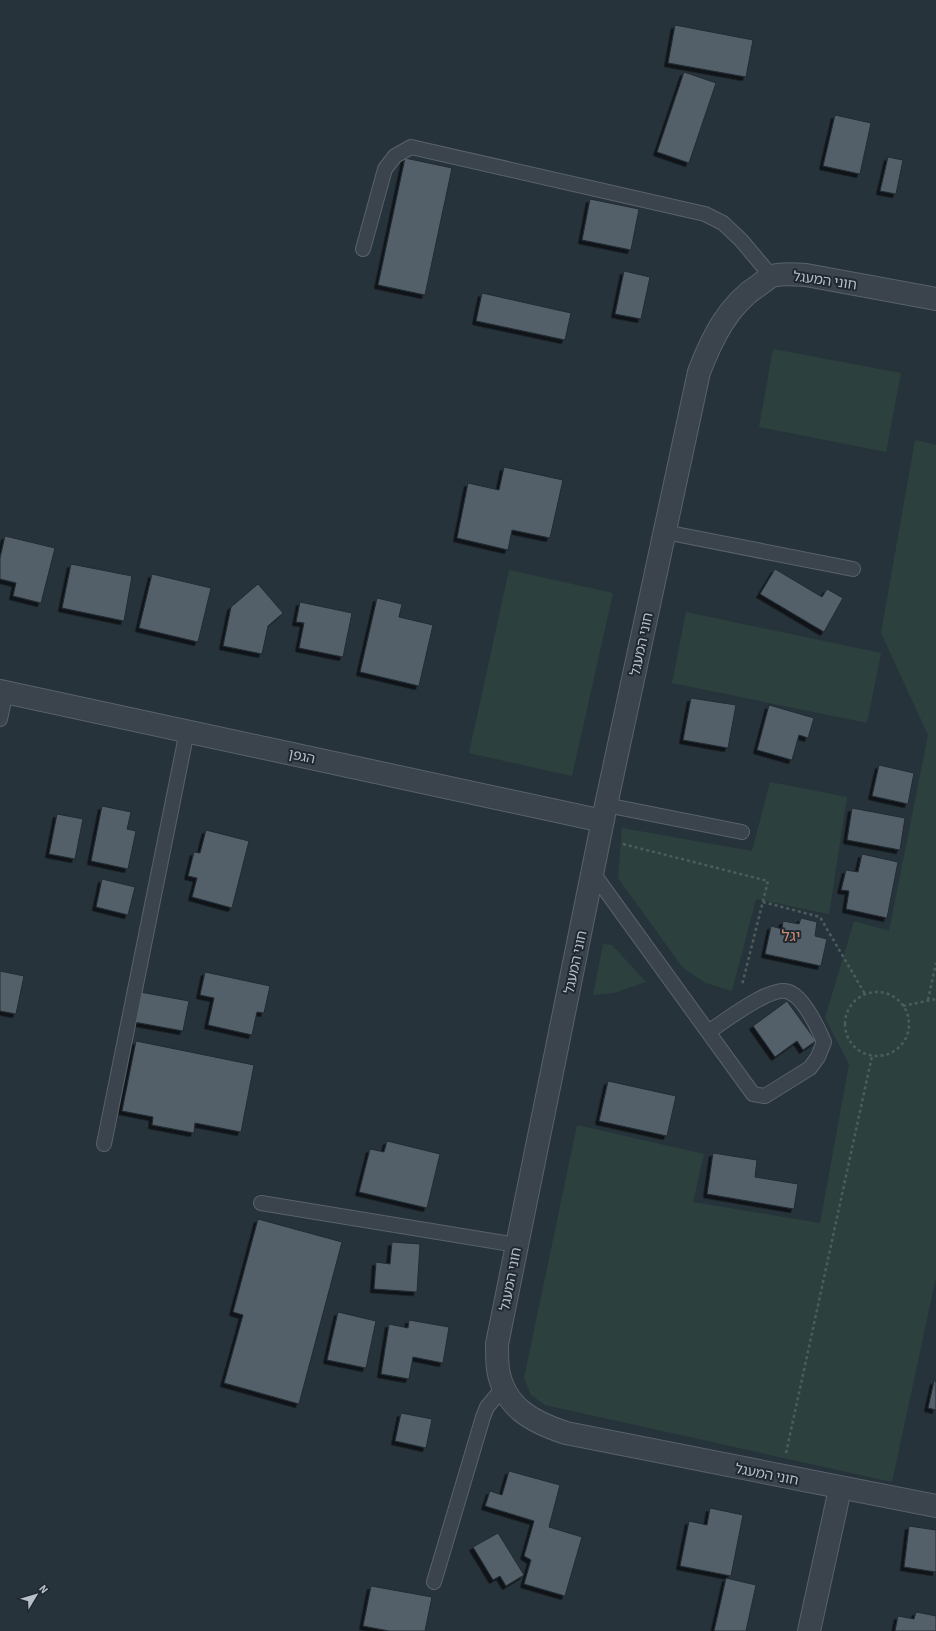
<svg xmlns="http://www.w3.org/2000/svg" width="936" height="1631" font-family="'Source Sans 3','Noto Sans Hebrew',sans-serif">
  <style>
    .green { fill: #2c413e }
    .building { fill: #536069; stroke: #222b33; filter: url(#shadow) }
    .lines { fill: none; stroke-linecap: round; stroke-linejoin: round }
    .service-casing { stroke: #59626a; stroke-width: 16 }
    .minor-casing { stroke: #59626a; stroke-width: 24 }
    .tertiary-casing { stroke: #59626a; stroke-width: 24 }
    .path { stroke: #4b5d5c; stroke-width: 2.5; stroke-dasharray: 3 3; stroke-linecap: butt }
    .service { stroke: #3b444c; stroke-width: 14 }
    .minor { stroke: #3b444c; stroke-width: 22 }
    .tertiary { stroke: #3b444c; stroke-width: 22 }
    .labels { text-anchor: middle; stroke-width: 4; stroke-linejoin: round; paint-order: stroke }
    .street-label { font-size: 14px; fill: #b7bfc7; stroke: #202931 }
    .quarter-label { font-size: 16px; fill: #c88a70; stroke: #202931 }
  </style>
  <defs>
    <filter id="shadow"><feDropShadow dx="-3.5" dy="3.5" stdDeviation="0" flood-color="#0009"/></filter>
  </defs>
  <rect width="100%" height="100%" fill="#27333b"/>
  <path class="green" d="M773 349 901 373 886 452 759 427Z
    M915 440 936 445V1277L892 1482 545 1405 531 1395 524 1378 577 1125 704 1154 693 1202 820 1223 849 1064 825 1018 854 921 889 931 928 735 881 633Z
    M509 570 613 593 572 776 469 753Z
    M686 612 881 653 867 723 672 683Z
    M770 782 847 797 829 914 756 899 732 991 706 983 683 968 618 878 622 828 752 851Z
    M603 944 612 945 646 982 614 993 593 995Z"/>
  <path class="building" d="M675 25 753 40 746 77 668 63Z
    M684 72 716 83 689 163 657 152Z
    M835 115 871 123 860 174 823 166Z
    M888 157 903 160 896 194 880 191Z
    M405 158 452 168 425 295 378 285Z
    M590 199 639 209 631 250 582 240Z
    M624 271 650 277 641 319 615 314Z
    M482 293 571 313 565 340 476 321Z
    M504 467 563 480 550 538 512 530 508 550 457 538 468 483 499 490Z
    M5 536 55 548 41 603 13 596 16 583 0 579V558Z
    M71 564 132 576 124 621 62 608Z
    M775 569 822 597 827 589 843 598 824 632 760 594Z
    M152 574 211 588 198 642 139 628Z
    M258 584 283 613 268 626 262 654 223 646 231 607Z
    M377 598 402 604 399 617 433 625 419 686 360 672Z
    M300 602 352 613 343 657 299 648 304 623 296 622Z
    M691 698 736 705 728 748 683 740Z
    M769 705 814 718 808 738 799 735 792 760 757 750Z
    M879 765 914 773 908 804 872 796Z
    M102 806 131 812 127 829 136 831 128 869 91 861Z
    M852 808 905 818 900 850 847 840Z
    M57 814 83 819 75 859 49 854Z
    M206 830 249 841 232 908 192 897 197 878 188 876 194 852 200 853Z
    M862 854 898 862 887 918 846 909 849 891 841 890 846 870 858 872Z
    M102 879 135 887 128 915 96 907Z
    M801 918 817 922 815 936 827 939 821 966 765 954 771 926 782 929 783 921 799 924Z
    M0 971 24 976 16 1014 0 1011Z
    M205 972 270 986 264 1013 257 1012 252 1035 208 1025 214 998 200 995Z
    M140 992 189 1001 183 1031 134 1022Z
    M787 1001 816 1041 803 1050 797 1041 775 1057 753 1026Z
    M136 1041 254 1065 241 1132 195 1123 194 1133 152 1125 153 1117 122 1111Z
    M608 1081 676 1096 667 1136 599 1121Z
    M387 1141 440 1154 427 1208 359 1192 370 1149 384 1152Z
    M713 1153 757 1160 755 1177 798 1184 794 1209 707 1194Z
    M258 1219 342 1242 299 1404 224 1383 243 1315 233 1312Z
    M392 1242 420 1244 417 1292 374 1289 376 1262 390 1264Z
    M338 1312 376 1321 366 1368 327 1360Z
    M409 1320 449 1327 443 1363 413 1357 409 1379 381 1374 389 1324 408 1328Z
    M934 1381H936V1410L928 1408Z
    M401 1413 432 1419 426 1448 395 1441Z
    M509 1471 560 1485 549 1527 582 1537 565 1596 524 1584 531 1560 524 1556 534 1521 485 1506 490 1491 502 1495Z
    M710 1508 743 1515 731 1576 680 1566 689 1521 707 1525Z
    M909 1526 936 1530V1572L904 1567Z
    M498 1533 524 1575 506 1586 500 1576 493 1580 473 1547Z
    M726 1578 756 1585 746 1631H714Z
    M371 1586 432 1597 425 1631H389L363 1626Z
    M916 1612 936 1616V1631H895L898 1616 914 1619Z"/>
  <g class="lines">
    <defs>
      <path id="service" d="M363 249 385 169 395 156 411 147 705 214 723 223 741 240 772 277
        M665 532 853 569
        M0 719 6 692
        M606 805 742 832
        M593 873 753 1094 765 1096 810 1068 818 1057 824 1042C818 1028 804 998 789 992 772 984 724 1022 708 1032
        M104 1144 187 731
        M261 1203 517 1245
        M434 1582 483 1417 487 1407 503 1388"/>
      <path id="minor" d="M809 1631 840 1489"/>
      <path id="tertiary" d="M936 299 806 275C795 274 783 273 772 276 768 278 763 282 759 285 728 305 712 338 699 372L606 805 497 1344C497 1352 497 1361 498 1369 504 1407 532 1422 566 1433L936 1506
        M0 691 603 821"/>
    </defs>
    <use href="#service" class="service-casing"/>
    <use href="#minor" class="minor-casing"/>
    <use href="#tertiary" class="tertiary-casing"/>
    <path class="path" d="M623 844 768 881 742 985
      M763 902 820 917 865 994
      M845 1024a32 32 0 1 1 64 0a32 32 0 1 1-64 0Z
      M928 1000 936 963
      M903 1006 936 999
      M786 1453 872 1056"/>
    <use href="#service" class="service"/>
    <use href="#minor" class="minor"/>
    <use href="#tertiary" class="tertiary"/>
  </g>
  <g class="labels">
    <g class="street-label">
      <text transform="translate(825 280) rotate(8)" y="5">חוני המעגל</text>
      <text transform="translate(641 644) rotate(-78)" y="5">חוני המעגל</text>
      <text transform="translate(302 756) rotate(12)" y="5">הגפן</text>
      <text transform="translate(575 962) rotate(-78)" y="5">חוני המעגל</text>
      <text transform="translate(510 1279) rotate(-79)" y="5">חוני המעגל</text>
      <text transform="translate(767 1474) rotate(11)" y="5">חוני המעגל</text>
    </g>
    <g class="quarter-label">
      <text x="791" y="941">יגל</text>
    </g>
  </g>
  <g transform="translate(36 1595) rotate(52)" stroke="#202931" stroke-width="3" paint-order="stroke">
  <path d="M0-3L7 15L0 10L-7 15Z" fill="#b7bfc7"/>
  <text y="-6" font-size="11" font-weight="bold" text-anchor="middle" fill="#b7bfc7">N</text>
  </g>
</svg>
